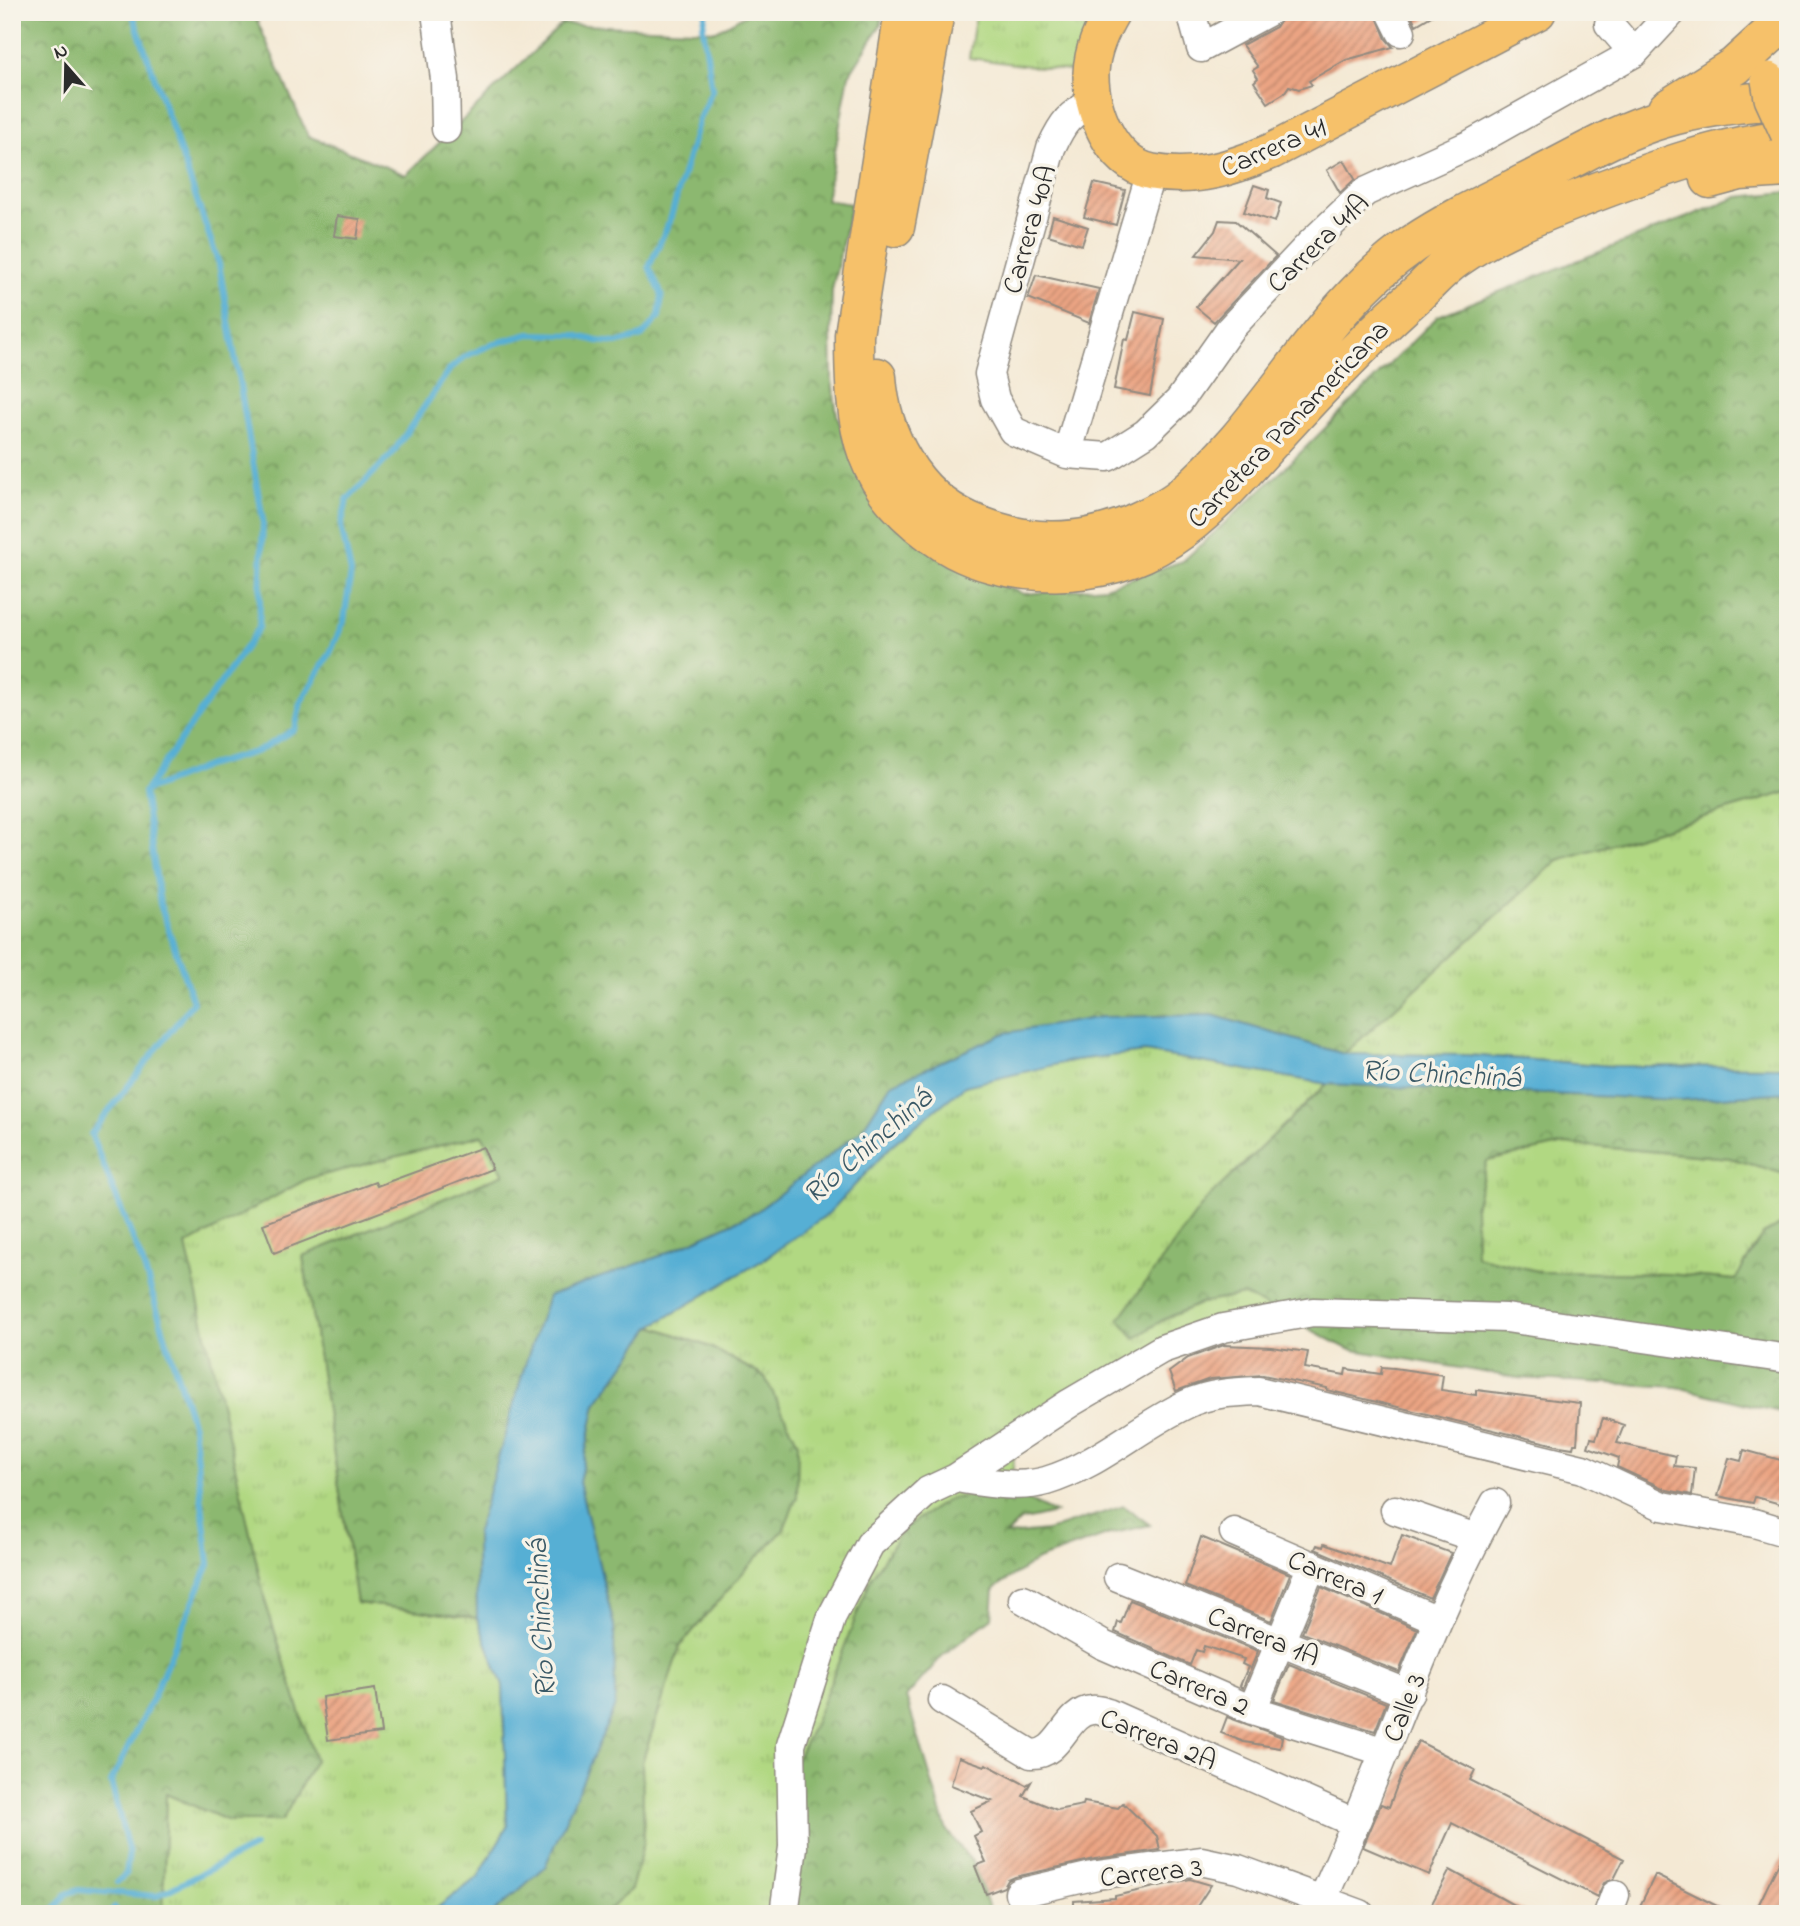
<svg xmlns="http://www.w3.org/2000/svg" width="1800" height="1926" font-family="'Indie Flower',sans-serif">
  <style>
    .grass { fill: url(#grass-tufts); stroke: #6e8256; stroke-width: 2 }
    .forest { fill: url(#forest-crowns); stroke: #5c724e; stroke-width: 2 }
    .water { fill: #57afd4; stroke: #416d80; stroke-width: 2 }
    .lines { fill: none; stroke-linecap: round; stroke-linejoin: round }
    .stream { stroke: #57afd4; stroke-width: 6 }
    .building { fill: url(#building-hatch) }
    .minor-casing { stroke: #908a80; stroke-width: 31 }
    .major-casing { stroke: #908a80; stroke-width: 38 }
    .highway-casing { stroke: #908a80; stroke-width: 41 }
    .minor { stroke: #fff; stroke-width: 28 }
    .major { stroke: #f6c16b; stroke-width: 35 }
    .highway { stroke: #f6c16b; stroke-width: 38 }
    .major-bridge-casing { stroke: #908a80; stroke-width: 38; stroke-linecap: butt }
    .major-bridge { stroke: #f6c16b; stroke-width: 35 }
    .labels { text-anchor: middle; stroke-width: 7; stroke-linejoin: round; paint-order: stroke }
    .street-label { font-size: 28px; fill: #2b2b2b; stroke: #f7f3e8 }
    .water-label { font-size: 30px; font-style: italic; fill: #3a5966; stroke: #f7f3e8 }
  </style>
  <defs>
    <pattern id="grass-tufts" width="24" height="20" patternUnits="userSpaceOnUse" patternTransform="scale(1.75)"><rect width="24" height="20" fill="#b1d882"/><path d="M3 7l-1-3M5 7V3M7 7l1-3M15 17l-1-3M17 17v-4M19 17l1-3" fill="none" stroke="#98ba70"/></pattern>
    <pattern id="forest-crowns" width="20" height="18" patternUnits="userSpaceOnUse" patternTransform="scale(1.75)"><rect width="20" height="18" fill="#8cb870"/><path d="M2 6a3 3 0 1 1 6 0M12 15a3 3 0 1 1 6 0" fill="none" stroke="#73965c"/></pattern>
    <pattern id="building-hatch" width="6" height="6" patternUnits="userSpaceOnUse" patternTransform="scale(1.75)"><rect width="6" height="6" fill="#eba483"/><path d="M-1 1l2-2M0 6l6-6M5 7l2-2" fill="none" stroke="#bf866b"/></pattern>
  </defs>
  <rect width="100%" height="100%" fill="#f7f3e8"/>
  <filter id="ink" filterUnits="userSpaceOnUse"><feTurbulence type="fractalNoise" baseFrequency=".0143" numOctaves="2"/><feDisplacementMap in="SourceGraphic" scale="14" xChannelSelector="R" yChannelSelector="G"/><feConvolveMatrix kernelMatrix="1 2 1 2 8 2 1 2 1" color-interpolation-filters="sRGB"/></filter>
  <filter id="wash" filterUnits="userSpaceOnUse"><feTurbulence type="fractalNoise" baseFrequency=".00686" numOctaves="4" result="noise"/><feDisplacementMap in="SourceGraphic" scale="28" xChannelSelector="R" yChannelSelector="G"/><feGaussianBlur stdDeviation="1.57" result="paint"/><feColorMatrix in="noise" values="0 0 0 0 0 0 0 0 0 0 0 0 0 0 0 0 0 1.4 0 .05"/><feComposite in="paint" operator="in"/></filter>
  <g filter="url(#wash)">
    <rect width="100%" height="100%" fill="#f4e9d4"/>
    <path class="grass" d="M976 12H1094L1076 72 969 58Z
      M1788 792V1067L1613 1066 1467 1055 1344 1054 1558 860Z
      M1145 1052 1327 1084 1206 1200 1135 1338 1163 1320 1201 1303 1244 1295 1274 1310 1017 1433 1010 1492 949 1499 904 1528 813 1727 785 1781 787 1914H605L631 1889 644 1842 642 1763 680 1646 746 1568 782 1531 765 1377 710 1347 652 1326 763 1260 894 1143 965 1085 1075 1060Z
      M482 1134 504 1174 303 1256 357 1603 477 1618 503 1686 507 1827 478 1877 429 1914H163L166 1794 229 1821 315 1760 265 1601 185 1245 307 1179Z
      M1565 1144 1730 1158 1788 1175V1221L1763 1234 1736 1280 1668 1274 1541 1272 1476 1256 1475 1207 1487 1161Z"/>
    <path class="forest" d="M12 12H250L256 18 308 136 406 175 562 24 716 31 750 12H882L881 25 849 75 826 200 851 204 832 290 831 334 832 381 837 415 852 459 949 564 1024 594 1105 587 1183 561 1285 468 1438 316 1738 197 1788 192V792L1558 860 1344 1054 1212 1015 891 1084 861 1131 756 1212 660 1256 476 1535 477 1618 357 1603 303 1256 504 1174 482 1135 307 1179 186 1245 265 1601 315 1760 282 1821H229L166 1794 163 1914H12Z
      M1327 1084 1681 1100 1788 1092V1175L1730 1158 1565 1144 1487 1161 1475 1207 1476 1256 1541 1272 1668 1274 1735 1280 1763 1234 1788 1221V1414L1677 1387 1518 1378 1348 1349 1244 1295 1201 1303 1163 1320 1135 1338 1119 1319 1206 1200Z
      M652 1326 710 1347 765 1377 798 1443 797 1497 783 1531 746 1569 680 1646 642 1762 644 1842 631 1889 605 1914H492L545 1867 614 1626 579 1482 596 1404Z
      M1010 1492 1055 1513 1020 1521 1006 1535 1047 1531 1124 1506 1150 1525 1110 1534 1035 1561 994 1589 992 1618 943 1655 906 1697 947 1831 973 1863 991 1914H787L785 1781 813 1727 872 1576 904 1528 949 1499Z"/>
    <path class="water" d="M1212 1015 1344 1054 1467 1055 1613 1066 1788 1067V1092L1681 1100 1327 1084 1145 1052 1075 1060 965 1086 894 1143 829 1213 763 1260 652 1326 596 1404 579 1482 614 1626 615 1706 545 1867 492 1914H429L478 1877 507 1827 503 1686 477 1618 476 1535 525 1365 548 1296 660 1256 756 1212 861 1131 891 1084 1005 1033 1101 1017Z"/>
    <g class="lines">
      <path class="stream" d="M145 791 207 766 258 751 295 729 301 702 330 653 344 621 351 573 341 526 347 500 392 454 450 369 466 356 493 344 529 334 574 335 597 341 616 343 642 336 659 317 662 295 649 267 670 220 699 119 712 90 703 27 706 12
        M117 1882 126 1874 129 1853 111 1782 153 1697 209 1564 193 1426 143 1264 91 1134 193 1002 160 904 144 792 259 628 263 520 219 264 132 12
        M51 1914 66 1894 78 1890 157 1896 254 1847
        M110 1914 114 1908"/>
    </g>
    <g id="blocks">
      <path class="building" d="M1291 12H1375L1386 39 1393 47 1346 60 1309 81 1312 85 1299 89 1289 86 1284 93 1268 103 1254 82 1258 78 1253 70 1258 67 1242 45 1276 27 1284 15Z
        M1410 12H1438L1416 25Z
        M1344 160 1355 179 1340 193 1327 170Z
        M1094 183 1125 190 1116 225 1084 217Z
        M1254 185 1269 190 1267 198 1281 203 1275 222 1244 212Z
        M337 216 360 219 357 239 334 236Z
        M1053 216 1088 227 1082 245 1048 235Z
        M1219 220 1236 221 1276 256 1214 322 1196 307 1239 259 1196 255 1215 231Z
        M1036 275 1099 289 1089 323 1028 298Z
        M1135 312 1164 319 1150 396 1114 389 1124 339 1128 340Z
        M483 1147 492 1169 274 1253 263 1224 375 1182 377 1186Z
        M1224 1345 1271 1347 1308 1352 1305 1368 1345 1375 1346 1369 1381 1374 1382 1367 1394 1368 1443 1375 1441 1390 1476 1395V1390L1580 1403 1577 1444H1574L1573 1448 1560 1446 1327 1390V1388L1263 1375 1210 1379 1176 1391 1169 1372 1188 1358Z
        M1603 1418 1624 1425 1617 1443 1676 1456 1674 1466 1695 1468 1692 1495 1667 1490 1617 1467 1619 1458 1588 1447 1591 1438 1596 1439Z
        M1744 1450 1788 1462V1506L1755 1497 1753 1503 1718 1496 1729 1458 1741 1461Z
        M1402 1535 1451 1553 1430 1598 1315 1549 1317 1545 1323 1547 1324 1544 1390 1568Z
        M1201 1537 1290 1574 1271 1621 1185 1586Z
        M1321 1587 1417 1629 1399 1672 1302 1633Z
        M1130 1600 1258 1651 1243 1688 1240 1686 1248 1667 1242 1664 1244 1659 1204 1646 1202 1652 1196 1650 1190 1665 1115 1632 1118 1622 1121 1623Z
        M1289 1664 1386 1703 1375 1731 1274 1700Z
        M375 1689 381 1733 328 1740 322 1697Z
        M1227 1717 1282 1737 1280 1748 1244 1742 1221 1733Z
        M1418 1741 1475 1770 1470 1780 1624 1859 1614 1879 1604 1883 1597 1897 1452 1823 1429 1875 1363 1847 1381 1804 1389 1807 1401 1775Z
        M959 1757 985 1766 986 1764 1026 1785 1031 1782 1023 1796 1057 1810 1083 1805 1084 1802 1118 1808 1123 1803 1157 1836 1160 1850 1095 1859 1015 1877 1008 1880 1004 1887 986 1894 975 1866 986 1862 974 1836 981 1832 971 1811 992 1801 951 1785Z
        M1788 1844V1914H1754Z
        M1450 1870 1530 1914H1447L1431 1905Z
        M1655 1875 1733 1914H1636Z
        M1190 1879 1211 1885 1192 1914H1074V1901L1115 1898V1896Z"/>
    </g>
  </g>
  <g filter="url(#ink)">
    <use href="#blocks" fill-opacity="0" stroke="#908a80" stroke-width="2"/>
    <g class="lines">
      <defs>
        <path id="minor" d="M436 12 445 79 446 129
          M1191 12 1201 48 1268 12
          M1391 12 1401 32
          M1609 24 1634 53
          M1095 101C1069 114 1063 122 1051 148L989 374 995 399 1013 431 1067 454 1108 457 1146 433 1179 401 1229 330 1309 245 1365 192 1471 144 1634 53 1672 12
          M1067 454 1151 172
          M956 1478C983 1482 1019 1489 1046 1481 1099 1465 1138 1427 1187 1404 1210 1393 1234 1392 1259 1391L1583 1469 1662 1506 1754 1523 1788 1533
          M1395 1510 1476 1538
          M1234 1532 1438 1620
          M1118 1577 1409 1694
          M1023 1599 1103 1645 1252 1710 1385 1752
          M942 1700 1031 1754C1061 1756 1065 1712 1092 1710 1097 1709 1104 1712 1108 1713L1355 1823
          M1252 1710 1312 1565
          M1019 1893 1097 1875 1201 1861 1238 1869 1360 1914
          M784 1914 793 1847 791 1745 832 1616 870 1544 928 1491 956 1478 1070 1403 1162 1349 1223 1328 1313 1312 1506 1318 1788 1359
          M1316 1914C1379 1779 1423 1634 1495 1503
          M1608 1914 1615 1895"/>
        <path id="major" d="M1112 12C1101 31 1092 50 1091 73 1090 109 1111 164 1152 172 1196 180 1232 168 1272 151L1538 12"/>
        <path id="highway" d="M904 12 854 335C854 430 860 489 946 544 975 562 1006 569 1040 571 1160 578 1211 507 1284 427 1326 381 1369 336 1416 295 1429 283 1442 268 1457 258 1498 229 1545 212 1591 194 1654 170 1720 145 1788 139
          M1667 109 1735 66 1780 25
          M1710 179 1740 171 1788 168
          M895 227 935 12
          M877 377C881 436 913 496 969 521 1025 546 1075 547 1132 524 1149 516 1168 508 1182 496 1270 422 1318 310 1413 244 1449 220 1487 202 1525 183 1570 161 1614 133 1662 119 1702 107 1746 102 1788 99"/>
      </defs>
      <use href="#minor" class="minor-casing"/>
      <use href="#major" class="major-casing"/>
      <use href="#highway" class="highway-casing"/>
      <use href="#minor" class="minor"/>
      <use href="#major" class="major"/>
      <use href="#highway" class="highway"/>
      <defs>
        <path id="major-bridge" d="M1769 80 1772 98 1788 133"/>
      </defs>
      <use href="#major-bridge" class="major-bridge-casing"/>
      <use href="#major-bridge" class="major-bridge"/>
    </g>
  </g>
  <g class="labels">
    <g class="street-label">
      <text transform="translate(1273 146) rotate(-23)" y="10">Carrera 41</text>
      <text transform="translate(1028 229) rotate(-74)" y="10">Carrera 40A</text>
      <text transform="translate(1317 242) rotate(-44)" y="10">Carrera 41A</text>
      <text transform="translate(1287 423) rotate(-46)" y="10">Carretera Panamericana</text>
      <text transform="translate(1336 1576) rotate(23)" y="10">Carrera 1</text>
      <text transform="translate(1264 1635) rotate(22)" y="10">Carrera 1A</text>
      <text transform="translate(1200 1686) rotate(23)" y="10">Carrera 2</text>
      <text transform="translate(1403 1707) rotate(-68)" y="10">Calle 3</text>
      <text transform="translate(1159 1738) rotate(22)" y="10">Carrera 2A</text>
      <text transform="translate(1151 1871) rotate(-6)" y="10">Carrera 3</text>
    </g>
    <g class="water-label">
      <text transform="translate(1441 1073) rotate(3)" y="10">Río Chinchiná</text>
      <text transform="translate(867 1145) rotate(-41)" y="10">Río Chinchiná</text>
      <text transform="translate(540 1619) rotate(-93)" y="10">Río Chinchiná</text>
    </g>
  </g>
  <rect width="1800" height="1926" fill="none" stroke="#f7f3e8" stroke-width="42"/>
  <g transform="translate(66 66) rotate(340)" stroke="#f7f3e8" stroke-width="5" paint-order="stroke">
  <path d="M0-5L12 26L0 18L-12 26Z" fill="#2b2b2b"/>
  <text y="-10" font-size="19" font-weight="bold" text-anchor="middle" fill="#2b2b2b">N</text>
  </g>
</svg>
